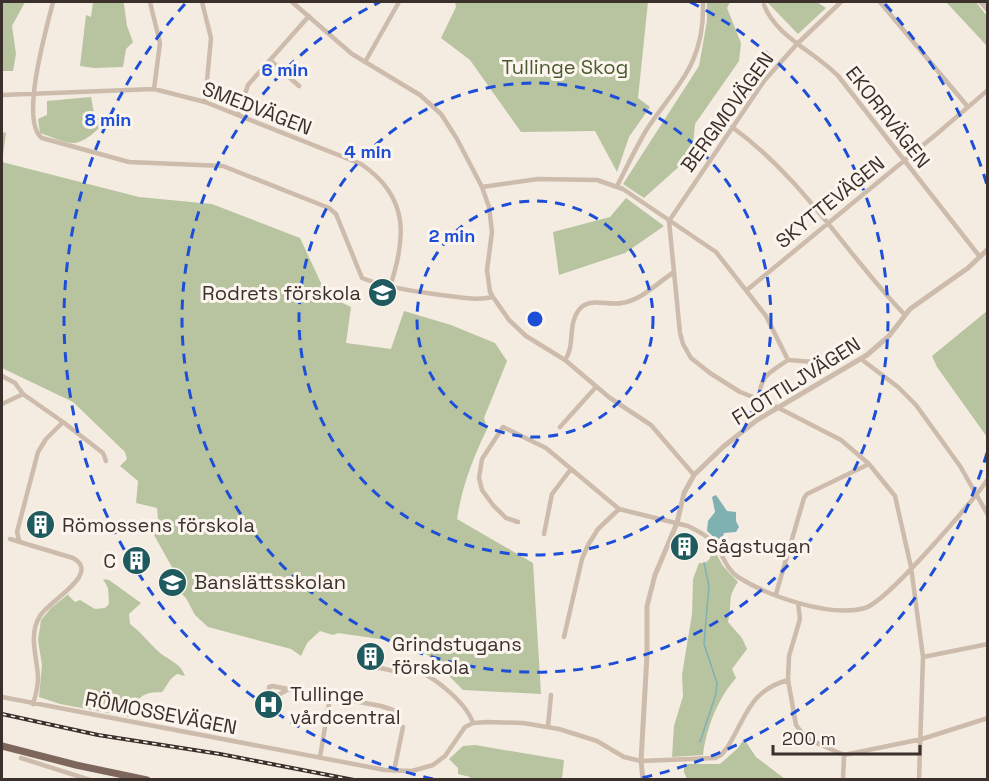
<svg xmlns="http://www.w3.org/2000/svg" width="989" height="781" font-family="'Space Grotesk',sans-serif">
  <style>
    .green { fill: #b8c4a0 }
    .water { fill: #7fb0b2 }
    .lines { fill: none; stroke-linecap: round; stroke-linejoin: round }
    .stream { stroke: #7fb0b2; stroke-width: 1.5 }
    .minor { stroke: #cdbbac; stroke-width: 4.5 }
    .tertiary { stroke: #cdbbac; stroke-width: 5 }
    .primary { stroke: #7d675c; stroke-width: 7 }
    .rail-casing { stroke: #3b302b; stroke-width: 4 }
    .rail { stroke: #fbf5ee; stroke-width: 1.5; stroke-dasharray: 4.5; stroke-linecap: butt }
    .ring { fill: none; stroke: #1d4ed8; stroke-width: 3; stroke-dasharray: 10 8 }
    .labels { text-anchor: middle; stroke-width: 6; stroke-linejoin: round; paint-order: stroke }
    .park-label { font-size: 20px; fill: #4a5a2e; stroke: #fbf5ee }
    .street-label { font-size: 20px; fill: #3b302b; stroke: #fbf5ee }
    .poi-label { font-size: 20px; fill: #3b302b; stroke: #fbf5ee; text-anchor: start }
    .centre { fill: #1d4ed8; stroke: #fbf5ee; stroke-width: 3 }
    .ring-label { font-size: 18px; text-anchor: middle; font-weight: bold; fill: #1d4ed8; stroke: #fbf5ee; stroke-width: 6; stroke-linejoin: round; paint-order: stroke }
  </style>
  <rect width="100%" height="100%" fill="#f4ebe1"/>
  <path class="green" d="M2 2H25L12 26 16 54 13 71H2Z
    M93 2H123L124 4 127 26 133 42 126 49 123 67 94 68 80 66 86 15 91 17Z
    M455 2H648L638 98 650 107 629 137 617 172 595 131 521 132 470 60 441 38 456 7Z
    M707 2H730L727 8 741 43 739 61 695 124 692 155 644 198 623 184 699 66 707 21Z
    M767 2H817L826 8 798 34Z
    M946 2H976L987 16V46Z
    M91 97 94 113 100 118 99 128C75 151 70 143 40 133L38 119 47 115V101Z
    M2 132 6 133 2 162 139 197 212 204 300 238 327 296 351 307 346 343 391 349 404 311 451 325 495 343 507 361 484 418 487 429C473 458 462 486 457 519L533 563 541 694 463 690 429 656 407 643 338 633 333 635 320 631 307 643 301 656 291 649 208 627 195 615 186 598 168 581 173 569 154 535 158 518 157 508 136 503 138 481 120 466 127 459 125 452 73 402 2 368Z
    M626 198 664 226 625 253 559 275 553 232 610 217Z
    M987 311V437L937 367 932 356Z
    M712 546 723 566 738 582C726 599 733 603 728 622L742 638 747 649 732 669 736 678C718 698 706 729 703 755L672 757 674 726 683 696 682 675 692 614 693 579 699 563C712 563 710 557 712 546Z
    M103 579 109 580 141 603 129 614 130 624C141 632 149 643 159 652 168 660 181 663 185 676L177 674C168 680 168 685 162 692 145 693 144 693 132 706V714L136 718 60 704 39 697 42 665 38 640 41 620 51 608 71 592 68 595 75 602 80 600 95 609 105 608 109 604 108 588Z
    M744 739 756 757 785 779H687L684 772V764H720L738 748Z
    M475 745 564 760 562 779H470V777L458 774V768L449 759 463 746Z"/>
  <path class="water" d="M716 495 727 511 736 512V521L739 527 736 532 724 533 722 539H716L707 531 708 521 715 512 712 497Z"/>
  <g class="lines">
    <path class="stream" d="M700 742 716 694 717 683 704 644 709 586 704 563"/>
    <path class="minor" d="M53 2C47 27 19 121 42 138L129 162 223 166 329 208 336 214 362 278C388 288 414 291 441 295 458 297 475 301 493 297
      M150 2 160 43 154 89
      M202 2 211 38 205 102
      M292 2 352 54 420 95 441 114 457 139 482 187 489 207 492 232 487 270 490 292 493 297 509 320 526 336 565 360 610 398 651 425 694 475
      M880 2 968 107
      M764 5C777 38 816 52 839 77L980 257
      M270 60 299 86
      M365 62 399 2
      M2 95 154 89 205 102 361 164C410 197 406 238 390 287
      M238 115 248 85 309 16
      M732 127C804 179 845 253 905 315
      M617 186C627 167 636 147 647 129 678 83 705 63 703 2
      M482 187 538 179 597 180 623 189 716 252 766 316 788 360
      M669 221 680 333 683 344 691 358 710 373 740 392 769 403 841 440 869 464 895 496 911 567 923 657 919 780
      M669 221 764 81 797 44 841 2
      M747 290 939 132 988 90
      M861 359 898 387 916 405 960 466 988 515
      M565 360C575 346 568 325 578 311 588 296 607 306 622 303 642 300 657 283 674 272
      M2 376 15 383 23 394 63 422 46 439 38 452 17 532 19 540
      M759 400C760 375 769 373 788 360L828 363
      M2 404 23 394
      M63 422 103 453 106 461
      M560 427 596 387
      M518 522 506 518 493 505 482 490 479 478 482 459 503 427 546 448 619 509
      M544 534 552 494 571 469
      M10 539 73 558C102 574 48 601 40 616 28 635 37 656 38 677 38 686 36 695 33 704
      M776 594 804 498 807 494 869 464
      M798 603 800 619 789 656 788 680 796 725 802 733 810 740 844 755 922 739 988 718
      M564 637 582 559 588 545 598 529 619 509 688 526C698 531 710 537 717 547 724 557 727 570 738 577 768 596 830 618 865 608 888 601 971 503 988 479
      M923 657 988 644
      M370 666 404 673 408 668C430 672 466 702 473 723
      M289 689 276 696 269 694V687L272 686 381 706 396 711
      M2 697 385 770 412 771 433 765 445 756 465 727 473 723 487 722 523 723 559 729 597 741 624 757 641 761 715 758 721 755 727 748C747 716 749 691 788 680
      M548 726 551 695
      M320 757 330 697
      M21 758 90 780
      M394 771 403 727
      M843 780 844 755"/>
    <path class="tertiary" d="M981 2 988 10
      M643 780 641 761 647 655V606L655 575 677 523 684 493 694 475 723 447 757 420 867 355 889 336 910 309 968 268 988 249"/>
    <path class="primary" d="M2 746 76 765 147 780"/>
    <defs>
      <path id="rail" d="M2 714 98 735 220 754 354 780"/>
    </defs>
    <use href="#rail" class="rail-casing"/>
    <use href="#rail" class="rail"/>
  </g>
  <g class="ring">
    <circle cx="535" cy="319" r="118"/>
    <circle cx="535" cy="319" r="236"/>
    <path d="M690 2A353 353 0 1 1 380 2"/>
    <path d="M987 453A471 471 0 0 1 637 779M433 779A471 471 0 0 1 185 4M885 4A471 471 0 0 1 987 185"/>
  </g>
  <defs>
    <symbol id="school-disc" viewBox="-11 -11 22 22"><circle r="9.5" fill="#1f5a5e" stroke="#fbf5ee"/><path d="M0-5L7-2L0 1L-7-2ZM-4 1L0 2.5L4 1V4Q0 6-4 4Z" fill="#fff"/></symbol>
    <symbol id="building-disc" viewBox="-11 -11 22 22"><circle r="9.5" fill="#1f5a5e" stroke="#fbf5ee"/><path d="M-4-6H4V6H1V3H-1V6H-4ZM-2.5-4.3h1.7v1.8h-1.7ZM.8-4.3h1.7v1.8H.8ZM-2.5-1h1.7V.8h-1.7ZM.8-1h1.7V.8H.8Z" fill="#fff"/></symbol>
    <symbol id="hospital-disc" viewBox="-11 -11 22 22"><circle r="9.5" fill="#1f5a5e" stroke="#fbf5ee"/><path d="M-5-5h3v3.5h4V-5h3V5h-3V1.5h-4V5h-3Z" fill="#fff"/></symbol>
  </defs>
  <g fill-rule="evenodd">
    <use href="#school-disc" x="366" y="276" width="33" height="33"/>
    <use href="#building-disc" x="24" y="508" width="33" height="33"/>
    <use href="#building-disc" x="668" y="530" width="33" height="33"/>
    <use href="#building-disc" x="120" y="544" width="33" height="33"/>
    <use href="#school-disc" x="156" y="566" width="33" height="33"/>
    <use href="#building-disc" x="354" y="640" width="33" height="33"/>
    <use href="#hospital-disc" x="252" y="688" width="33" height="33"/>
  </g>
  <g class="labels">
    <g class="park-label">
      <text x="565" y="74">Tullinge Skog</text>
    </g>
    <g class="street-label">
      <text transform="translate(257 108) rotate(21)" y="7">SMEDVÄGEN</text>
      <text transform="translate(727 112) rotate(-54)" y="7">BERGMOVÄGEN</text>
      <text transform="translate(888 117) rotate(52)" y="7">EKORRVÄGEN</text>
      <text transform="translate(830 202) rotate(-39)" y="7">SKYTTEVÄGEN</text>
      <text transform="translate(796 381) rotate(-32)" y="7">FLOTTILJVÄGEN</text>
      <text transform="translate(161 713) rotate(11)" y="7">RÖMOSSEVÄGEN</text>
    </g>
    <g class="poi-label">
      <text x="361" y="300" text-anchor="end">Rodrets förskola</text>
      <text x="62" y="532">Römossens förskola</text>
      <text x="706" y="553">Sågstugan</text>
      <text x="116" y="568" text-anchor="end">C</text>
      <text x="194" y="589">Banslättsskolan</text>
      <text x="392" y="651">Grindstugans<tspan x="392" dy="23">förskola</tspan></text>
      <text x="290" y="701">Tullinge<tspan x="290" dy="23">vårdcentral</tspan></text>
    </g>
  </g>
  <circle cx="535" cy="319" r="9" class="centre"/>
  <g class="ring-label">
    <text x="285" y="76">6 min</text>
    <text x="108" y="126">8 min</text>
    <text x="368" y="158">4 min</text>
    <text x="452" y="242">2 min</text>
  </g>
  <rect width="989" height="781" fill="none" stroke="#3b302b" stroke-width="6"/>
  <path d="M773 745v9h147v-9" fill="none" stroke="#3b302b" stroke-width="3"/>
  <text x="782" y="745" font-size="18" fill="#3b302b" stroke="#fbf5ee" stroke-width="4.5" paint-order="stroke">200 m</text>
</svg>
